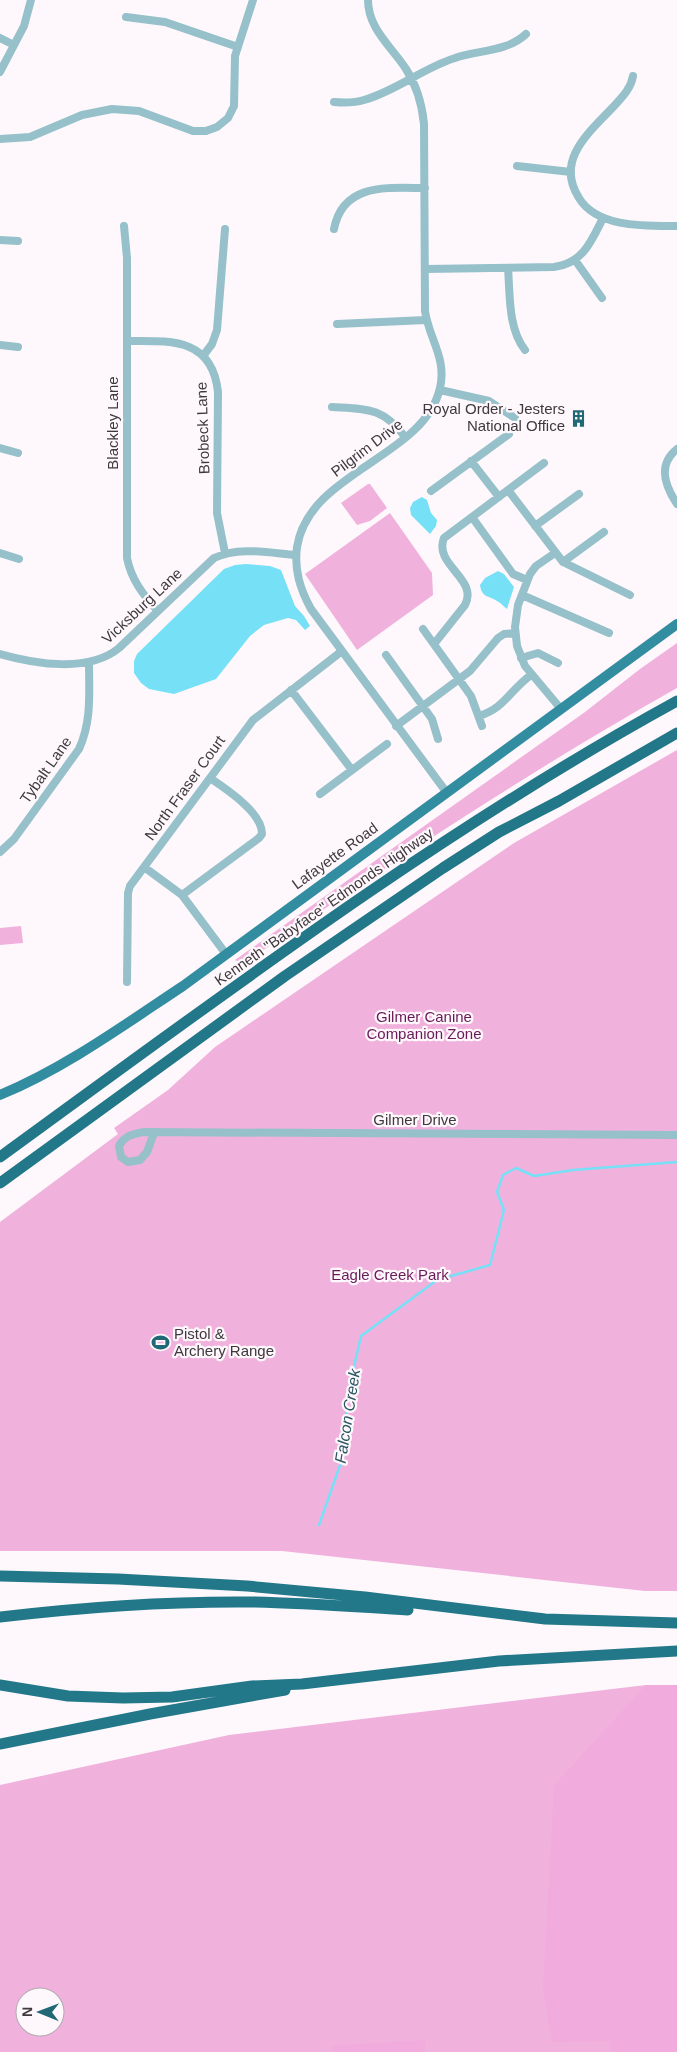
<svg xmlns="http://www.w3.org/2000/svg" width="677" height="2052" font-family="Arial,sans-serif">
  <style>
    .green { fill: #f0b2dd; fill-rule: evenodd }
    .forest { fill: #f1abdd }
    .water { fill: #76e0f7 }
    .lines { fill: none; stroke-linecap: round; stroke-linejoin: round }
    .stream { stroke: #76e0f7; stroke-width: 2.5 }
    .minor { stroke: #96c0ca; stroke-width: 8 }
    .major { stroke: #338da0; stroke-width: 10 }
    .highway { stroke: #227889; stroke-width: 11 }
    .labels { text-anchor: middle; stroke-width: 4.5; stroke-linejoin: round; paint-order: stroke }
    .poi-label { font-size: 15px; fill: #3e393d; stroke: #fef8fc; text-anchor: end }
    .street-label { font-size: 15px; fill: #3e393d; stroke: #fef8fc }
    .park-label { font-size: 15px; fill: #6a1a59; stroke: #fef8fc }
    .water-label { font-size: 16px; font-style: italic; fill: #285660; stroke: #fef8fc }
  </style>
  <rect width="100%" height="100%" fill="#fef8fc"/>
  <path class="green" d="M368 484H370L387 508 370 521 357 525 341 503Z
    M390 513 432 573 433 595 357 650 305 574Z
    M677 643V688C533 769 396 860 259 953L241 963 235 960 585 712 640 669Z
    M677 750V1591H645L282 1551H0V1222L118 1134 114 1128 168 1090 215 1047 514 843Z
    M21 926 23 943 0 945V928Z
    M646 1685H677V2052H0V1785L229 1735ZM25 1997H55V2027H25Z"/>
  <path class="forest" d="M646 1685H677V2052H611L610 2041 552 2042 543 1989 554 1785Z
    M425 2040V2052H332V2046Z"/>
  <path class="water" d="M422 497 427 500 431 513 437 520 436 526 430 534 411 515 410 508 413 502Z
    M246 564 270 566 281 570 295 606 304 616 310 626 305 630 296 620 288 618 264 625 250 636 216 679 174 694 149 689 141 683 134 673V661L137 654 224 569 235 565Z
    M498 571 504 574 514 587 507 609C504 607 501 603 497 601 488 595 482 598 480 585L485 578Z"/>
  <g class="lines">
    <path class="stream" d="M319 1525 344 1454 347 1397 361 1336 437 1280 490 1265 504 1210 497 1192 503 1175 516 1168 534 1176 573 1170 677 1162"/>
    <path class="minor" d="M368 0C368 29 392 47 406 69 417 86 422 104 424 124L425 311C429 339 447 358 440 388 424 458 309 471 297 547 294 570 300 589 311 609L447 793
      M126 17 165 22 238 47
      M0 38 14 45
      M0 72 24 26 31 0
      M633 76C631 88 623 96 615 105 591 131 554 159 579 198 597 228 646 226 677 226
      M334 102C345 103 354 103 364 100 396 91 423 68 455 58 478 50 507 52 526 34
      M0 139 30 137 82 115 112 109 139 111 193 131H206L217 127 228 118 234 106 235 56 253 0
      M517 166 571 172
      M124 226 127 258V558C131 579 143 595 158 611
      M334 229C343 182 389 188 425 188
      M0 240 18 241
      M575 260 602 298
      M508 268C510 294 508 329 525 350
      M425 269 554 267C583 263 591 242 603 218
      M337 324 426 320
      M127 341C170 341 212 337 218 392L217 513 225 553
      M0 345 18 347
      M203 356 212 344 217 330 225 229
      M440 390 489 401 515 418
      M332 407C366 409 383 407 405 437
      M0 448 18 453
      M677 449C657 465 665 486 677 504
      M471 461 499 497
      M508 490 563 562 630 595
      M431 491 509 434
      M472 517 513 574 527 580
      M535 526 579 494
      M0 553 19 559
      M555 553 536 566 530 574 518 605 515 627 517 646 525 666 561 709
      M563 562 604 532
      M522 595 609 633
      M423 629 471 696 482 726
      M434 644 465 605C479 579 433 565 444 538L544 463
      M0 654C35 664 89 673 119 648L214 558C239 546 270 553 296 555
      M386 655 432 719 438 739
      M521 658 538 653 558 663
      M291 690 352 770
      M479 716C505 708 510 690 531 675
      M396 726 470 671 498 638 504 634 515 633
      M320 794 387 744
      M0 852 14 839 79 749C92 721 89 692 89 662
      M144 867 182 895 226 954
      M182 895 259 838 262 834C262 812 226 789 210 778
      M127 982 128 893 130 886 253 720 342 651
      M154 1133 147 1152 140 1160 128 1162 121 1157 119 1146C125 1135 132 1135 143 1132L677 1135"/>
    <path class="major" d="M0 1095C65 1068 124 1025 183 986L677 624"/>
    <path class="highway" d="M0 1157C220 997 438 832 677 701
      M0 1183 285 976 443 868 499 832 559 801 677 733
      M0 1576 118 1579 247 1586 365 1597 545 1619 677 1623
      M0 1617C84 1607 170 1601 255 1602 306 1603 357 1607 408 1610
      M0 1685 68 1696 123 1698 172 1697 252 1686 302 1684 499 1661 677 1651
      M0 1744 150 1714 285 1690"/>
  </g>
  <defs>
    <symbol id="building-bare" viewBox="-9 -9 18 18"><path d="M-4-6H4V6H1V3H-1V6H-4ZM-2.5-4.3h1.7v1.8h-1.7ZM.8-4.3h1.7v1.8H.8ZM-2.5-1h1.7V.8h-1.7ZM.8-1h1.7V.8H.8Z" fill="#216877" stroke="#fef8fc" stroke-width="2.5" paint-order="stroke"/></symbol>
    <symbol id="stadium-bare" viewBox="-9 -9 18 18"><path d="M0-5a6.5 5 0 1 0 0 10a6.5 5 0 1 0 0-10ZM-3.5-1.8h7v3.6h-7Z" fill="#216877" stroke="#fef8fc" stroke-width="2.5" paint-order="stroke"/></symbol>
  </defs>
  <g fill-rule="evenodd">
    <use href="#building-bare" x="566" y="406" width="25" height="25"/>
    <use href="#stadium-bare" x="148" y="1330" width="25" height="25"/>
  </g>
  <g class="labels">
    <g class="poi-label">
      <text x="565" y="414">Royal Order - Jesters<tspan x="565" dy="17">National Office</tspan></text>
      <text x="174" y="1339" text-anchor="start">Pistol &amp;<tspan x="174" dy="17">Archery Range</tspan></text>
    </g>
    <g class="street-label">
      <text transform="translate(113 423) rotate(-90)" y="5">Blackley Lane</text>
      <text transform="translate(203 428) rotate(-92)" y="5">Brobeck Lane</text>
      <text transform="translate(367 448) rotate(-37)" y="5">Pilgrim Drive</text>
      <text transform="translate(142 606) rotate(-43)" y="5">Vicksburg Lane</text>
      <text transform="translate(46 770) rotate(-55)" y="5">Tybalt Lane</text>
      <text transform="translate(185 788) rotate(-54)" y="5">North Fraser Court</text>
      <text transform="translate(335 856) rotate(-36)" y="5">Lafayette Road</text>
      <text transform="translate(324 907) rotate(-35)" y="5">Kenneth "Babyface" Edmonds Highway</text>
      <text x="415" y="1125">Gilmer Drive</text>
    </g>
    <g class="park-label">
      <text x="424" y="1022">Gilmer Canine<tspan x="424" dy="17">Companion Zone</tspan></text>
      <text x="390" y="1280">Eagle Creek Park</text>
    </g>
    <g class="water-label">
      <text transform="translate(347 1416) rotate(-81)" y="6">Falcon Creek</text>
    </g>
  </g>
  <g transform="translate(40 2012) rotate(271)"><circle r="24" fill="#fef8fc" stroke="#b1acb0"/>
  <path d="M0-4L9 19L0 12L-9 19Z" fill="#216877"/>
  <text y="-8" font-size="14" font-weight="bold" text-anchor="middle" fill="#3e393d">N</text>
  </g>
</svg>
